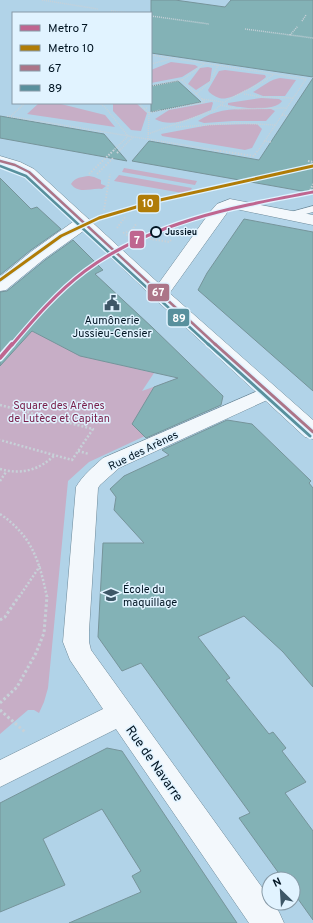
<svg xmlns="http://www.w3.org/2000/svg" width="313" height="923" font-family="Overpass,sans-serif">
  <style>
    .green { fill: #c7aec6 }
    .building { fill: #83b2b6; stroke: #76949a }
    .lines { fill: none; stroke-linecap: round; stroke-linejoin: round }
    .service-casing { stroke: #6d8999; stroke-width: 1 }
    .pedestrian-casing { stroke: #6d8999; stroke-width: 1 }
    .minor-casing { stroke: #6d8999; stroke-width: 1 }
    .tertiary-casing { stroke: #6d8999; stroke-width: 1 }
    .path-far3 { stroke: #c7d1d8; stroke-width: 1.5; stroke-dasharray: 1 1; stroke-linecap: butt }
    .path-far2 { stroke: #c7d1d8; stroke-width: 2; stroke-dasharray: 1.5 1.5; stroke-linecap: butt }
    .path-far1 { stroke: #c7d1d8; stroke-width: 2.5; stroke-dasharray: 2 2; stroke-linecap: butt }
    .path { stroke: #c7d1d8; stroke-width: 3; stroke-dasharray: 2.5 2.5; stroke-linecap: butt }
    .service { fill: #f3f8fc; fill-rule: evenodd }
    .pedestrian { fill: #f3f8fc; fill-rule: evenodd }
    .minor { fill: #f3f8fc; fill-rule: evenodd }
    .tertiary { fill: #f3f8fc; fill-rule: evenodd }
    .bus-1-far1-casing { stroke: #e1f3ff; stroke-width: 5 }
    .bus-1-casing { stroke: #e1f3ff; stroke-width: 6 }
    .bus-2-far1-casing { stroke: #e1f3ff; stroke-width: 5 }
    .bus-2-casing { stroke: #e1f3ff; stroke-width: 6 }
    .bus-1-far1 { stroke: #ac7588; stroke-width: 2.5 }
    .bus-1 { stroke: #ac7588; stroke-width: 3 }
    .bus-2-far1 { stroke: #58909d; stroke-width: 2.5 }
    .bus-2 { stroke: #58909d; stroke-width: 3 }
    .metro-1-far1-casing { stroke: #e1f3ff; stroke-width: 5.5 }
    .metro-1-casing { stroke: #e1f3ff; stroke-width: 7 }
    .metro-2-casing { stroke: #e1f3ff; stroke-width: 5.5 }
    .metro-1-far1 { stroke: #bf6690; stroke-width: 3 }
    .metro-1 { stroke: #bf6690; stroke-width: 4 }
    .metro-2 { stroke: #b07c07; stroke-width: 3 }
    .stop-dot { fill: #e1f3ff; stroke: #001422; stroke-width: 2 }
    .labels { text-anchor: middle; stroke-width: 3; stroke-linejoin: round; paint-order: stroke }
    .far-stop-label { font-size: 9px; font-weight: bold; fill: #001422; stroke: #e1f3ff; text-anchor: start }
    .poi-label { font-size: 11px; fill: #001422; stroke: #e1f3ff }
    .park-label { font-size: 11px; fill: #791d49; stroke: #e1f3ff }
    .street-label { font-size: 11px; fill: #001422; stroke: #e1f3ff }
    .near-street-label { font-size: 13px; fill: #001422; stroke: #e1f3ff }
    .line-badge { stroke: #e1f3ff; stroke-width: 1.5 }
    .badge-label { font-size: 11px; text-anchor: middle; font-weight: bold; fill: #fff }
  </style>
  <rect width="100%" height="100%" fill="#b1d3e8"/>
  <path class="green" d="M171 62 195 65 198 67 182 77 151 83V70Z
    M208 67 212 68 210 81 196 90 188 84 200 68Z
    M225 70 265 75 266 77C260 83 235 97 227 98 220 100 214 96 209 92L208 90 219 71Z
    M280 78 296 80 285 96H263L253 92C262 87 271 79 280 78Z
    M261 98 279 99 282 101C275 112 241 108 228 105V103Z
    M212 102 213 103 211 110C193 117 173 129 155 119L169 110Z
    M39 103H57L105 115 115 127 27 114Z
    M113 103H136L147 113 141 131 131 130 113 111Z
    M271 109 275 111 266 121H233L204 123 198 121C219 106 246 109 271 109Z
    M257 124 262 129 252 148 245 150 162 136 161 134 209 125Z
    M124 168 197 181 195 185 122 172Z
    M119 175 192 188 188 194 114 181Z
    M89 176 94 177 101 180V184L106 186 102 189C92 187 79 195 71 184 75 177 82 177 89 176Z
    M16 323 81 356 154 373 142 391 198 371 205 378 151 400 145 436 89 462 68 481 48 688 44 702 39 713 34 710H28L0 734V339Z"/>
  <path class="building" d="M151 0H175L225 7 231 0H313V77L151 53Z
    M313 78V193L132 161 149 141 259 160Z
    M178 81 201 102 151 112V86Z
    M0 116 104 134 127 161 0 138Z
    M0 178 31 209 37 207 61 229 31 250 0 275Z
    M244 219 313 232V391L198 290 207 273Z
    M73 240 103 270 95 274 153 328 223 396 221 405 146 438 132 424 154 387 178 378 80 356 32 331 0 366V292L7 291 45 260Z
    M227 420 252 424 311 481 309 483 313 488V687L283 652 244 616 198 637 230 678 226 680 269 734 273 732 286 748 282 751 306 782 285 793 313 831V920L293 892V879H283L239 818 250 813 141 663 122 671 98 637 103 543H144L114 510 116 497 110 489 124 476 169 455 162 450Z
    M107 748 122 751 237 923H69L141 892 132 876 141 871 102 809 43 839 65 885 0 912V803Z"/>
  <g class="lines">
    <defs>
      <path id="service" d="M313 206V212L291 218 285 215 287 213Z"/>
      <path id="pedestrian" d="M83 218 89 219 91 223 89 227 44 259 6 290 0 291V277L32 251 77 219Z"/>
      <path id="minor" d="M230 199 313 215V225L236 209 229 210 166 298 160 299 154 298 151 294 210 212 217 204Z
        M269 386 276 388 279 392 276 396 119 468 100 485 98 488 89 631V642L91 650 269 897V903H273L279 912 284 923H249L116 729 0 787V760L103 709 70 660 63 642 76 487C83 475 93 467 103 458Z"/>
      <path id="tertiary" d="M0 156 20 162 34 169 166 290 313 420V439L305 437 154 298 24 175 10 168 0 166Z"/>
    </defs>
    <use href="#service" class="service-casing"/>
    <use href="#pedestrian" class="pedestrian-casing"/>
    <use href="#minor" class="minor-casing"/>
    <use href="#tertiary" class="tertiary-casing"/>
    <path class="path-far3" d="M42 0 98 9
      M111 11 129 13
      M151 16 209 24
      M302 21 306 15
      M245 29 313 38
      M290 35 298 26
      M151 55 306 79 258 151
      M151 64 170 59
      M182 80 204 64
      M151 86 182 80 205 102 159 111
      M196 94 210 82 218 65
      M244 94 262 97 293 98
      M202 99 223 102
      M99 103 105 107 128 136 113 151
      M139 103 144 109
      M220 105 238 109 286 108
      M147 108 144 109 149 113
      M282 115 288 116
      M7 116 220 151
      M11 116 25 103
      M176 127 238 123 275 125
      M148 134 215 110C231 94 256 89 274 74
      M148 139 149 113 160 110
      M264 141 271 142
      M119 151 133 137"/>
    <path class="path-far2" d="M214 150 254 156 258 150
      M117 153 120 150
      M308 161 313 162
      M89 174 114 150
      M97 174 113 158
      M309 193 313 184
      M104 210 110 174
      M117 228 125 217
      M123 233 131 231 137 223
      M126 235 169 242 171 240"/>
    <path class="path-far1" d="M0 405 93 429 72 460 0 440
      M78 451 89 454
      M0 469C22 475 39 470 55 455
      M0 481 6 472
      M0 514C32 536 39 560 47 597
      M19 597 40 566"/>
    <path class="path" d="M0 620 5 617 19 596
      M0 703 17 687 36 653 44 633 47 596
      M0 710 25 732"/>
    <use href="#service" class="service"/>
    <use href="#pedestrian" class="pedestrian"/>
    <use href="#minor" class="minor"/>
    <use href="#tertiary" class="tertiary"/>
    <defs>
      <path id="bus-1-far1" d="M0 161 15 165 29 172 216 345"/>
      <path id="bus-1" d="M215 344 313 432"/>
      <path id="bus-2-far1" d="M0 166 26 176 209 345"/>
      <path id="bus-2" d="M208 344 310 436"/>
    </defs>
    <use href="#bus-1-far1" class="bus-1-far1-casing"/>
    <use href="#bus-1" class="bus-1-casing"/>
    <use href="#bus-2-far1" class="bus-2-far1-casing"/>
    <use href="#bus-2" class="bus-2-casing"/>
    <use href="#bus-1-far1" class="bus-1-far1"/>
    <use href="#bus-1" class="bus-1"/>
    <use href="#bus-2-far1" class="bus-2-far1"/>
    <use href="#bus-2" class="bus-2"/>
    <defs>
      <path id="metro-1-far1" d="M12 345C34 319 57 292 85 271 151 222 234 207 313 192"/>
      <path id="metro-1" d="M0 358 12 344"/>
      <path id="metro-2" d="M0 280 61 236 99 218 160 200 313 166"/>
    </defs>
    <use href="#metro-1-far1" class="metro-1-far1-casing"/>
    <use href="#metro-1" class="metro-1-casing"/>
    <use href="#metro-2" class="metro-2-casing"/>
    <use href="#metro-1-far1" class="metro-1-far1"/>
    <use href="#metro-1" class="metro-1"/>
    <use href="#metro-2" class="metro-2"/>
  </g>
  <defs>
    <symbol id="civic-bare" viewBox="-9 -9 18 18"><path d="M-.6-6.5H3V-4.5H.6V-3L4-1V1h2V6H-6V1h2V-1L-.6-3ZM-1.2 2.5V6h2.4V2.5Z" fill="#3e5767" stroke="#e1f3ff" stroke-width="2.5" paint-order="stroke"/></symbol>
    <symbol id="university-bare" viewBox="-9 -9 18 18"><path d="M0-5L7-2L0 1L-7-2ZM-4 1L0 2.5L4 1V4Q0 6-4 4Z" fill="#3e5767" stroke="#e1f3ff" stroke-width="2.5" paint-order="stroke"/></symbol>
  </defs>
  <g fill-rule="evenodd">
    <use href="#civic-bare" x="101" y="292" width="22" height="22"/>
    <use href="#university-bare" x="100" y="584" width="22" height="22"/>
  </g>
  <circle class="stop-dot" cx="156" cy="232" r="5"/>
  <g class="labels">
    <g class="far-stop-label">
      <text x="165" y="235">Jussieu</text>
    </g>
    <g class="poi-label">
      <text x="112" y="324">Aumônerie<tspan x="112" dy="13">Jussieu-Censier</tspan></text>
      <text x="123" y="593" text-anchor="start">École du<tspan x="123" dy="13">maquillage</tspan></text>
    </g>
    <g class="park-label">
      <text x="59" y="409">Square des Arènes<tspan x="59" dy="13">de Lutèce et Capitan</tspan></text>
    </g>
    <g class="street-label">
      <text transform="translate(143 450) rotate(-26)" y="4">Rue des Arènes</text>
    </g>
    <g class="near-street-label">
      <text transform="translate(155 763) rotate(55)" y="5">Rue de Navarre</text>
    </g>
  </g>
  <g class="line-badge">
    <rect x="137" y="194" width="23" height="19" rx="4" fill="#b07c07"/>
    <rect x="129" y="230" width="16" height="19" rx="4" fill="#bf6690"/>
    <rect x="147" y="283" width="23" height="19" rx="4" fill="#ac7588"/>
    <rect x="167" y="308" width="23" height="19" rx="4" fill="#58909d"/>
  </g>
  <g class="badge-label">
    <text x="148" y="207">10</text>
    <text x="137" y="244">7</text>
    <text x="158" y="296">67</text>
    <text x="179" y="322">89</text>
  </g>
  <rect x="12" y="12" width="140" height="92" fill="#e1f3ff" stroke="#879aa7"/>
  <rect x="20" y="25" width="20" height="6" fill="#bf6690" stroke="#879aa7"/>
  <text x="48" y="32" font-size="12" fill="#001422">Metro 7</text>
  <rect x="20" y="45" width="20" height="6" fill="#b07c07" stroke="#879aa7"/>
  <text x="48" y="52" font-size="12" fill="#001422">Metro 10</text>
  <rect x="20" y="65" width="20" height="6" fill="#ac7588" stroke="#879aa7"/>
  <text x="48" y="72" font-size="12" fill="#001422">67</text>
  <rect x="20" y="85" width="20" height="6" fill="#58909d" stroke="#879aa7"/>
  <text x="48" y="92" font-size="12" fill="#001422">89</text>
  <g transform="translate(281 891) rotate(335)"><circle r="19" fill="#e1f3ff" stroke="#879aa7"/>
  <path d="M0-3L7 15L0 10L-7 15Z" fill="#3e5767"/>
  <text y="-6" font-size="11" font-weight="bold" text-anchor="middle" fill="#001422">N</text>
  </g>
</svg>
